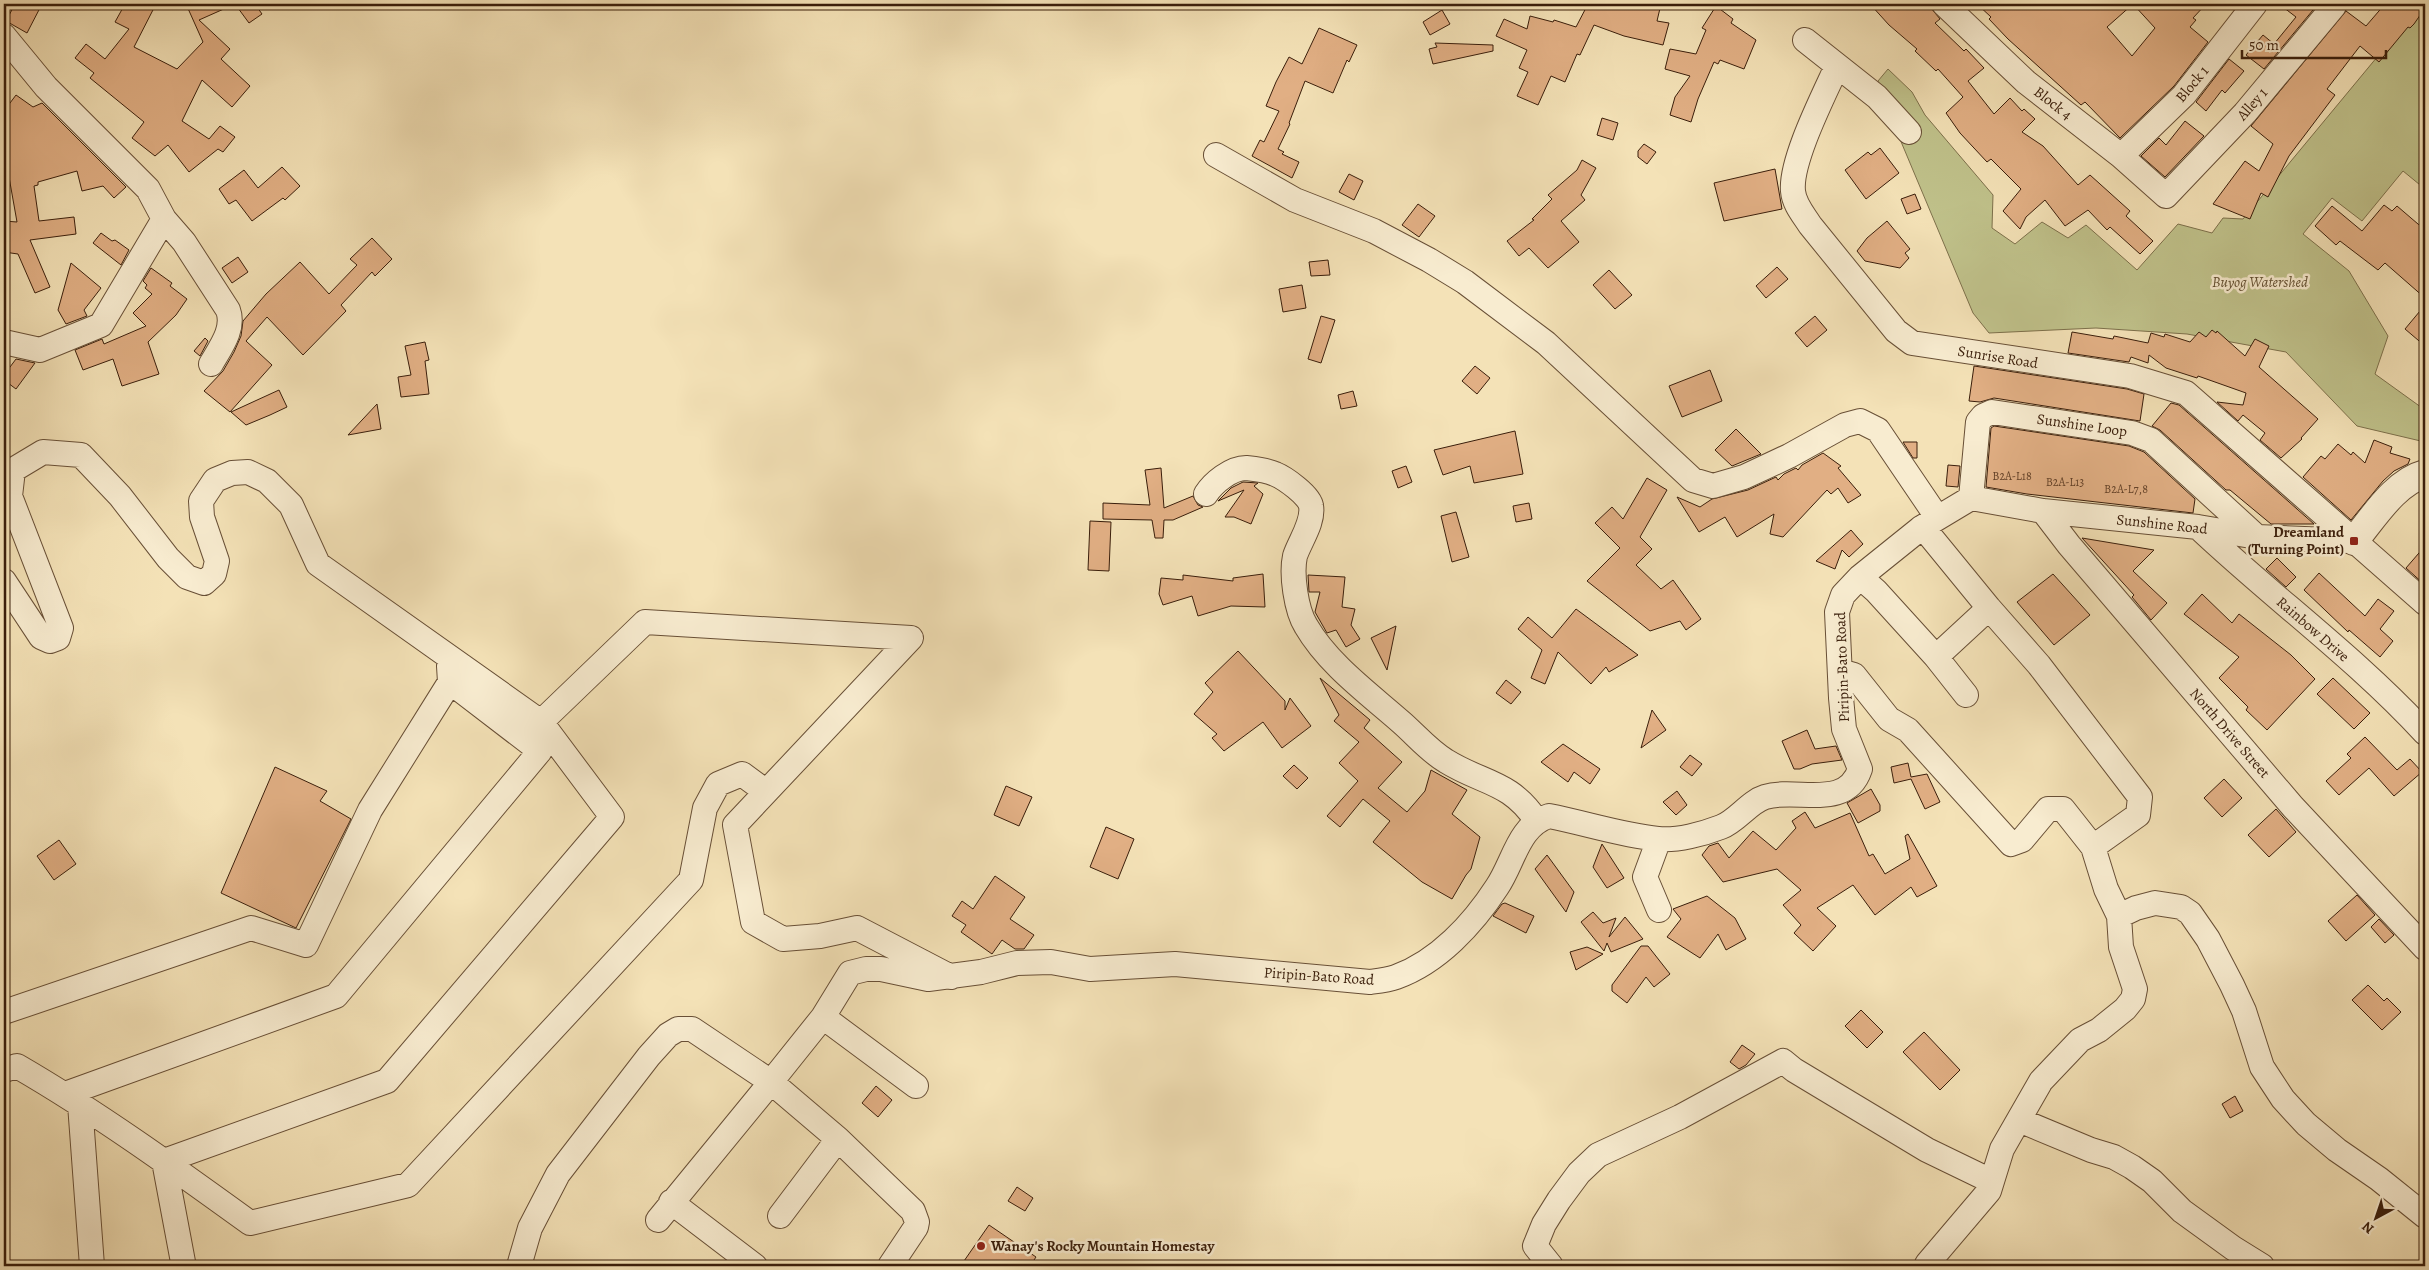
<svg xmlns="http://www.w3.org/2000/svg" width="2429" height="1270" font-family="Alegreya,serif">
  <style>
    .green { fill: #c0c28b; stroke: #7d704b }
    .building { fill: #e1af84; stroke: #3a1e0b; fill-rule: evenodd }
    .lines { fill: none; stroke-linecap: round; stroke-linejoin: round }
    .minor-casing { stroke: #684f36; stroke-width: 26 }
    .tertiary-casing { stroke: #684f36; stroke-width: 30 }
    .minor { stroke: #f8ecd0; stroke-width: 24 }
    .tertiary { stroke: #f8ecd0; stroke-width: 28 }
    .poi-dot { fill: #8f2418; stroke: #f8ecd0; stroke-width: 2 }
    .labels { text-anchor: middle; stroke-width: 5; stroke-linejoin: round; paint-order: stroke }
    .number-label { font-size: 12px; fill: #644229 }
    .street-label { font-size: 15px; fill: #3a1e0b; stroke: #f8ecd0 }
    .park-label { font-size: 15px; font-style: italic; fill: #624f31; stroke: #f8ecd0 }
    .poi-label { font-size: 15px; font-weight: bold; fill: #3a1e0b; stroke: #f8ecd0; text-anchor: end }
  </style>
  <rect width="100%" height="100%" fill="#f4e2b7"/>
  <filter id="stains"><feTurbulence type="fractalNoise" baseFrequency=".004" numOctaves="4"/><feColorMatrix values="0 0 0 0 .2 0 0 0 0 .09 0 0 0 0 .02 0 0 0 .5 -.17"/></filter>
  <radialGradient id="worn" r=".72"><stop offset=".6" stop-color="#630" stop-opacity="0"/><stop offset="1" stop-color="#630" stop-opacity=".3"/></radialGradient>
  <path class="green" d="M2421 4H2425V189L2403 171 2362 221 2332 198 2303 234 2349 271 2388 336 2375 374 2425 410V442L2357 426 2286 352 2187 334 2096 328 1989 333 1973 313 1881 94 1878 81 1888 69 1912 92 1925 115 1993 195 1992 228 2015 244 2042 222 2068 238 2086 225 2137 270 2178 224 2212 233 2223 218 2243 219Z"/>
  <path class="building" d="M15 4H42L27 33 6 21Z
    M125 4H156L134 47 177 69 203 42 186 4H255L262 14 249 23 235 4 199 20 230 49 221 59 250 86 232 107 202 80 182 121 209 139 220 126 235 137 223 152 218 149 189 172 168 145 155 156 132 138 144 122 90 78 94 73 75 58 86 44 105 59 129 29 115 22Z
    M1588 4H1661L1657 21 1669 23 1663 45 1624 36 1594 25 1580 55 1577 54 1565 82 1551 76 1538 105 1517 96 1528 72 1519 68 1527 50 1496 36 1504 19 1527 29 1530 16 1553 22 1554 20 1576 27Z
    M1870 4H1931V8L1940 19 1935 23 1964 51 1966 49 1984 68 1968 81 1994 114 2010 98 2022 111 2024 109 2035 119 2022 132 2043 146 2078 185 2090 175 2130 211 2126 216 2153 241 2140 254 2110 227 2107 230 2088 210 2065 226 2045 200 2026 217 2020 229 2003 211 2021 189 1991 159 1987 162 1960 133 1946 113 1963 97 1938 69 1936 71 1915 51 1917 49 1889 25Z
    M1977 4H2206L2193 18 2196 20 2190 27 2208 42 2174 86 2120 138 2085 102 2081 105 2008 39 1989 19 1991 17ZM2133 4 2155 28 2132 56 2107 27Z
    M2279 4H2318L2264 69 2246 55 2263 35 2274 44 2296 17Z
    M2385 4H2425V8L2414 24 2410 28 2408 27 2379 62 2360 46 2327 89 2335 95 2289 156 2268 197 2261 193 2250 219 2213 204 2245 161 2259 171 2273 144 2251 126 2346 11 2366 26Z
    M1716 6 1733 19 1731 23 1756 40 1744 69 1720 60 1718 64 1714 62 1698 99 1691 122 1670 115 1675 97 1690 76 1665 69 1670 49 1696 54 1706 30 1702 28Z
    M1442 10 1450 24 1430 35 1423 22Z
    M1319 28 1357 45 1349 62 1347 60 1333 93 1305 81 1289 123 1290 124 1278 149 1284 152 1282 154 1299 162 1292 178 1252 156 1260 140 1264 142 1279 111 1266 106 1276 82 1289 57 1302 64Z
    M1435 43 1493 45V51L1433 64 1429 49 1437 47Z
    M2229 59 2244 71 2225 93 2222 90 2206 111 2196 102Z
    M16 95 33 107 42 103 126 187 114 198 103 186 82 191 77 171 38 182V185L34 186 39 221 74 217 76 234 30 240 50 287 35 293 18 254 4 252V221L17 222 9 177H4V111Z
    M1602 118 1618 123 1613 140 1597 135Z
    M2185 121 2204 136 2165 177 2141 156 2159 138 2166 145Z
    M1644 144 1656 152 1647 164 1638 157V151Z
    M1880 148 1899 173 1866 199 1845 170 1868 152 1871 155Z
    M1582 160 1596 168 1581 195 1585 200 1561 221 1579 242 1548 268 1529 248 1519 256 1507 241 1534 220 1532 219 1552 199 1548 195 1577 170Z
    M282 167 300 186 285 200 283 198 252 221 236 200 229 204 219 189 244 170 258 188Z
    M1775 169 1782 209 1724 221 1714 183Z
    M1349 174 1363 181 1354 200 1339 192Z
    M1915 194 1921 209 1907 214 1901 199Z
    M1418 204 1435 216 1419 237 1402 225Z
    M2384 205 2392 211 2397 206 2425 230V298L2385 263 2378 270 2340 241 2336 245 2315 226 2332 206 2362 231Z
    M1887 221 1910 249 1905 253 1909 258 1900 268 1865 261 1857 251 1867 238Z
    M101 233 112 241 115 240 129 250 121 265 93 243Z
    M372 238 392 259 375 276 372 272 341 305 346 311 303 355 267 317 246 341 272 365 230 412 204 391 223 371 234 352 241 336 243 321 266 294 300 262 329 294 357 265 350 259Z
    M238 257 248 272 232 283 222 268Z
    M1328 260 1330 275 1311 276 1309 262Z
    M71 263 101 288 84 310 87 316 66 324 58 310Z
    M1777 267 1788 279 1766 298 1756 286Z
    M151 268 172 283 170 286 187 299 176 315 148 342 159 374 122 386 113 359 83 370 75 350 102 339 104 344 146 326 133 313 152 294 145 288 147 285 143 281Z
    M1609 270 1632 295 1615 309 1593 285Z
    M1302 285 1306 308 1283 312 1279 289Z
    M2425 305V346L2405 329Z
    M1321 316 1335 320 1321 363 1308 359Z
    M1815 316 1827 330 1807 347 1795 333Z
    M2212 330 2216 333 2217 331 2245 356 2255 339 2269 346 2259 367 2318 419 2301 438 2302 439 2281 458 2260 440 2265 433 2243 415 2238 421 2217 402 2243 405 2246 393 2198 376 2197 378 2166 368 2149 355 2148 363 2131 357 2129 362 2068 353 2072 332 2113 339 2114 336 2148 343 2151 333 2164 337 2165 334 2190 342 2199 332 2206 337Z
    M205 338 208 341 200 356 194 351Z
    M425 342 429 360 425 361 429 394 401 397 398 377 411 375 405 346Z
    M16 359 35 363 16 389 4 380V375Z
    M1475 366 1490 378 1477 394 1462 381Z
    M1974 366 2127 389 2144 394 2140 421 1994 398 1980 402 1969 401Z
    M1710 370 1722 401 1682 417 1669 386Z
    M279 390 287 407 270 415 246 425 231 412Z
    M1353 391 1357 406 1341 409 1338 395Z
    M2171 403 2179 405 2314 524H2271L2230 490H2226L2160 430 2152 426Z
    M377 404 381 429 348 435Z
    M1994 426 2129 446 2144 452 2195 499 2193 513 2027 494 1986 487 1991 428Z
    M1736 429 1761 454 1732 466 1715 450Z
    M1515 431 1523 474 1474 483 1470 466 1443 475 1434 450Z
    M2374 440 2392 447 2390 453 2410 459 2408 464 2394 471 2383 481 2351 520 2303 477 2321 456 2325 459 2338 444 2351 455 2353 452 2365 463Z
    M1903 442H1917V458H1913Z
    M1823 453 1841 466 1838 468 1861 495 1848 503 1838 488 1831 494 1827 490 1783 537 1770 534 1774 514 1737 537 1725 517 1699 532 1677 497 1700 507 1712 499 1748 490 1776 477 1778 480 1784 474 1796 468 1798 470 1802 465Z
    M1948 465 1960 466 1958 487 1946 486Z
    M1406 466 1412 482 1398 488 1392 471Z
    M1161 468 1164 508 1193 496 1198 505 1203 507 1173 520H1164L1163 538H1155L1152 520 1103 519V503L1150 505 1145 470Z
    M1647 478 1667 490 1640 537 1652 549 1636 565 1661 589 1673 580 1701 619 1686 630 1680 621 1650 631 1587 581 1620 548 1595 523 1612 507 1623 519Z
    M1243 482 1258 483 1254 486 1263 494 1251 524 1234 517H1225L1244 490 1218 501 1231 488Z
    M1529 503 1532 519 1516 522 1513 506Z
    M1456 512 1469 557 1452 562 1441 516Z
    M1090 521 1111 522 1109 571 1088 570Z
    M1851 530 1863 544 1849 557 1842 550 1835 569 1816 561Z
    M2082 538 2154 550 2133 571 2167 603 2151 620 2132 597 2134 595Z
    M2425 546V585L2406 568Z
    M2277 558 2296 577 2286 587 2266 569Z
    M2319 573 2365 616 2378 599 2394 611 2380 629 2393 641 2380 657 2349 630 2348 632 2304 590Z
    M1263 574 1265 607 1231 606 1198 616 1192 596 1163 605 1159 594 1161 578 1183 580V575L1233 581V578Z
    M2053 574 2090 615 2054 645 2017 602Z
    M1308 575 1345 577 1342 607 1355 609 1351 625 1360 639 1346 647 1336 630 1327 633 1315 612 1320 592H1309Z
    M2202 594 2232 623 2239 614 2291 655 2315 679 2267 730 2246 710 2248 707 2219 678 2239 657 2184 614Z
    M1576 609 1638 655 1609 672 1606 667 1591 684 1558 652 1545 684 1531 678 1542 650 1518 629 1528 617 1552 638Z
    M1396 626 1387 670 1371 638Z
    M1238 651 1285 701V710L1290 698 1311 726 1282 748 1263 722 1224 751 1212 738 1217 734 1194 714 1213 692 1205 683Z
    M1320 678 1370 720 1364 728 1402 762 1378 788 1407 812 1425 791 1431 770 1467 790 1452 814 1480 837 1471 869 1466 875 1452 899 1422 882 1373 842 1390 821 1363 799 1340 827 1327 816 1358 781 1339 763 1359 742 1334 721 1339 715Z
    M2333 678 2370 713 2354 729 2317 694Z
    M1506 680 1521 692 1511 704 1496 693Z
    M1652 710 1666 730 1641 748Z
    M1807 730 1815 749 1836 746 1842 760 1812 764 1800 769H1794L1782 741Z
    M2365 737 2397 770 2410 759 2422 772 2394 796 2369 768 2339 795 2326 781 2351 758 2347 754Z
    M1563 744 1600 769 1590 784 1574 772 1568 782 1541 762Z
    M1690 755 1702 764 1692 776 1680 767Z
    M1908 763 1911 777 1927 774 1940 802 1925 809 1911 779 1894 783 1891 767Z
    M1294 765 1308 778 1297 789 1283 776Z
    M275 767 327 791 320 801 351 819 296 928 221 893Z
    M2224 779 2242 798 2222 817 2204 798Z
    M1006 786 1032 797 1019 826 994 815Z
    M1871 789 1880 805V811L1858 823 1847 803Z
    M1677 791 1687 805 1676 815 1663 802Z
    M2276 809 2296 832 2269 857 2248 835Z
    M1805 812 1815 828 1850 813 1869 856 1873 854 1885 874 1910 859 1905 836 1908 834 1937 886 1917 897 1911 887 1875 915 1853 885 1817 908 1836 926 1813 951 1794 933 1801 925 1783 905 1801 890 1777 869 1723 882 1702 855 1709 846 1718 843 1729 858 1753 831 1776 850 1796 828 1792 821Z
    M1106 827 1134 839 1118 879 1090 867Z
    M59 840 76 864 54 880 37 856Z
    M1602 844 1624 878 1607 888 1593 867Z
    M1547 855 1574 892 1566 912 1535 869Z
    M995 876 1025 897 1010 919 1034 935 1024 949H1015L1002 940 992 954 961 932 966 925 952 916 962 901 973 909Z
    M2357 895 2375 915 2346 941 2328 921Z
    M1707 896 1735 918 1746 939 1726 950 1718 934 1700 958 1667 937 1681 919 1673 909Z
    M1505 903 1534 916 1526 933 1493 916 1502 904Z
    M1593 912 1603 923 1616 918 1609 937 1625 917 1643 939 1611 952 1607 943 1604 951 1581 922Z
    M2379 919 2394 935 2385 943 2371 927Z
    M1641 946H1648L1670 974 1654 987 1646 977 1627 1003 1612 991V985Z
    M1587 947 1603 954 1576 970 1570 952Z
    M2368 985 2384 1001 2387 998 2401 1012 2382 1030 2352 1000Z
    M1861 1010 1883 1032 1867 1048 1845 1026Z
    M1924 1032 1960 1070 1940 1090 1903 1052Z
    M1742 1045 1755 1054 1746 1065 1739 1069 1730 1062Z
    M876 1086 892 1100 878 1117 862 1103Z
    M2235 1096 2243 1111 2230 1118 2222 1104Z
    M1017 1187 1033 1198 1025 1211 1008 1201Z
    M989 1225 1036 1257 1030 1266H972L964 1261Z"/>
  <g class="lines">
    <defs>
      <path id="minor" d="M1944 4 2026 82 2121 156 2166 196 2245 113 2334 6
        M4 36 46 87 148 189 164 219 184 242 228 310C235 329 220 348 211 364
        M1805 40 1877 97 1909 132
        M1837 66C1824 95 1790 161 1793 191 1794 204 1803 214 1810 225L1896 331 1912 343 2130 376 2186 393 2425 603
        M1216 155 1295 200 1374 231 1429 260 1465 282 1546 343 1693 480 1713 486 1744 477 1789 456 1845 425 1860 421 1878 430 1937 517
        M2121 156 2184 95 2255 4
        M4 342 40 350 101 325 164 219
        M1206 494C1213 483 1231 468 1246 468 1255 469 1267 470 1275 474 1285 478 1310 496 1311 506 1314 522 1300 541 1295 556 1291 574 1296 610 1306 626 1328 664 1368 693 1401 722 1416 735 1429 751 1446 761 1483 784 1510 781 1536 820
        M1971 498 1978 422 1983 416 1992 412 2132 433 2151 440 2257 537
        M1971 498 2043 511 2198 527 2257 537 2354 541
        M2043 511 2069 545 2293 807 2425 948
        M2198 527C2272 597 2356 658 2425 733
        M1921 528 1926 531 1989 608 2039 665 2140 797 2138 815 2093 847
        M1860 577 1876 591 1936 657 1966 695
        M4 581 41 637 50 641 58 638 61 628 10 496 13 470 43 452 81 455 120 496 168 558 187 577 204 583 214 574 217 561 202 517 201 501 215 480 232 473 248 472 267 481 291 505 318 564 541 722 645 622 911 638 735 825 753 922 783 939 820 936 857 928 951 977
        M1936 657 1989 608
        M1840 671 1854 675 1889 719 1908 730 2011 844 2022 840 2048 809H2063L2093 847 2106 889 2119 916 2121 947 2135 989 2133 999 2125 1009 2099 1030 2080 1040 2041 1081 2002 1149 1989 1191 1927 1264
        M1659 839 1645 877 1659 910
        M2119 916 2136 908 2155 903 2181 907 2190 913 2208 939 2232 985 2244 1011 2262 1067 2283 1099 2306 1124 2337 1150 2379 1179 2425 1216
        M4 1012 251 928 306 945 370 810 450 682 449 666
        M823 1017 916 1086
        M4 1070 17 1066C98 1113 174 1168 250 1223L408 1185 691 880 705 808 718 784 742 774 765 791
        M65 1094 336 996 540 751 450 682
        M80 1104 92 1266
        M2019 1120 2091 1150 2114 1157 2132 1167 2152 1181 2182 1211 2233 1248 2262 1266
        M671 1202 755 1266
        M780 1216 838 1139
        M658 1220 771 1082 838 1139 913 1211 917 1222 916 1227 890 1266
        M183 1262 164 1161 387 1081 612 817 541 722
        M519 1266 530 1228 558 1174 649 1056 668 1035 678 1029H692L771 1082 823 1017 850 973 866 969H881L928 979 981 972 1017 963 1051 962 1090 969 1175 964 1370 982C1378 981 1388 980 1396 977 1438 962 1473 924 1497 887 1514 862 1518 826 1549 816 1585 823 1621 835 1658 839 1677 841 1703 834 1721 827 1737 821 1749 802 1765 797 1797 787 1846 811 1860 769L1844 729 1841 698 1837 612 1843 595 1860 577 1921 528 1971 498
        M1551 1266 1535 1246 1544 1224 1559 1200 1579 1173 1598 1155 1680 1117 1783 1061 1794 1070 1927 1150 1991 1181"/>
      <path id="tertiary" d="M2354 541C2374 517 2395 482 2425 474"/>
    </defs>
    <use href="#minor" class="minor-casing"/>
    <use href="#tertiary" class="tertiary-casing"/>
    <use href="#minor" class="minor"/>
    <use href="#tertiary" class="tertiary"/>
  </g>
  <g class="poi-dot">
    <rect x="2349" y="536" width="10" height="10" rx="2.5"/>
    <circle cx="981" cy="1246" r="5"/>
  </g>
  <g class="labels">
    <g class="number-label">
      <text x="2012" y="480">B2A-L18</text>
      <text x="2065" y="486">B2A-L13</text>
      <text x="2126" y="493">B2A-L7,8</text>
    </g>
    <g class="street-label">
      <text transform="translate(2192 84) rotate(-50)" y="5">Block 1</text>
      <text transform="translate(2053 103) rotate(38)" y="5">Block 4</text>
      <text transform="translate(2252 104) rotate(-49)" y="5">Alley 1</text>
      <text transform="translate(1998 357) rotate(9)" y="5">Sunrise Road</text>
      <text transform="translate(2082 425) rotate(8)" y="5">Sunshine Loop</text>
      <text transform="translate(2162 524) rotate(6)" y="5">Sunshine Road</text>
      <text transform="translate(2313 629) rotate(41)" y="5">Rainbow Drive</text>
      <text transform="translate(1842 667) rotate(-92)" y="5">Piripin-Bato Road</text>
      <text transform="translate(2230 733) rotate(49)" y="5">North Drive Street</text>
      <text transform="translate(1319 976) rotate(4)" y="5">Piripin-Bato Road</text>
    </g>
    <g class="park-label">
      <text x="2260" y="287">Buyog Watershed</text>
    </g>
    <g class="poi-label">
      <text x="2344" y="537">Dreamland<tspan x="2344" dy="17">(Turning Point)</tspan></text>
      <text x="991" y="1251" text-anchor="start">Wanay's Rocky Mountain Homestay</text>
    </g>
  </g>
  <rect width="2429" height="1270" fill="none" stroke="#f4e2b7" stroke-width="20"/>
  <rect x="5" y="5" width="2419" height="1260" fill="none" stroke="#3a1e0b" stroke-width="2.5"/>
  <rect x="10" y="10" width="2409" height="1250" fill="none" stroke="#3a1e0b"/>
  <g transform="translate(2376 1218) rotate(220)" stroke="#f8ecd0" stroke-width="4" paint-order="stroke">
  <path d="M0-4L9 19L0 12L-9 19Z" fill="#3a1e0b"/>
  <text y="-8" font-size="14" font-weight="bold" text-anchor="middle" fill="#3a1e0b">N</text>
  </g>
  <path d="M2242 50v8h144v-8" fill="none" stroke="#3a1e0b" stroke-width="2.5"/>
  <text x="2249" y="50" font-size="15" fill="#3a1e0b" stroke="#f8ecd0" stroke-width="4" paint-order="stroke">50 m</text>
  <rect width="100%" height="100%" filter="url(#stains)"/>
  <rect width="100%" height="100%" fill="url(#worn)"/>
</svg>
